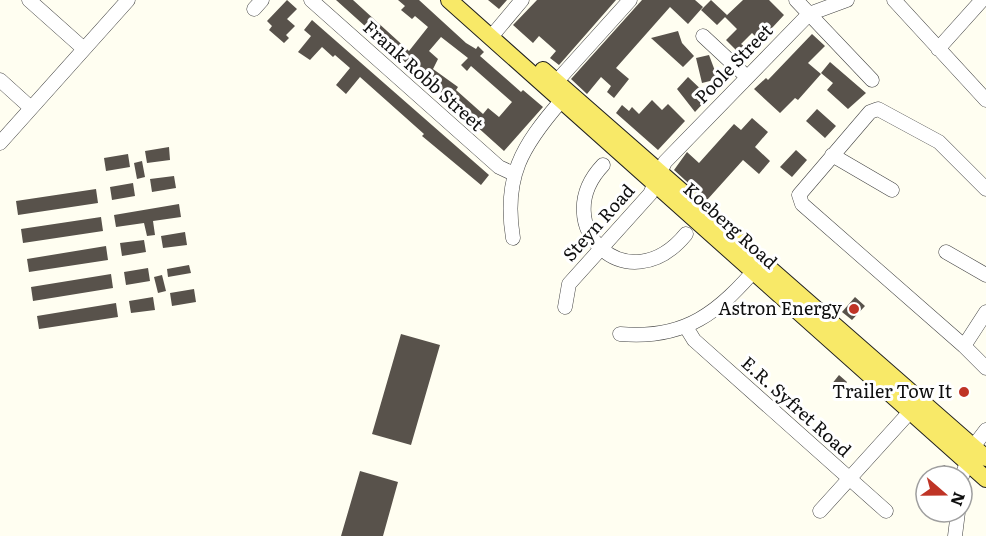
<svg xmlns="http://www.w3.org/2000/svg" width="986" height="536" font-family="Literata,serif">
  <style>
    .building { fill: #58524b; fill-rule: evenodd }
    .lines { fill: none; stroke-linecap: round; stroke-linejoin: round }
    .minor-casing { stroke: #424242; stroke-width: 15 }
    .major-casing { stroke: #202020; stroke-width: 18 }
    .minor { stroke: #fff; stroke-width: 14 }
    .major { stroke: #f8e968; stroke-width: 16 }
    .poi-dot { fill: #bf3426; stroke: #fff; stroke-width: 2 }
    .labels { text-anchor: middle; stroke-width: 6; stroke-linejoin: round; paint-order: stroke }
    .street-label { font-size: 18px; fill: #0f0f0f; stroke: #fff }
    .poi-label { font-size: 18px; fill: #0f0f0f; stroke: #fff; text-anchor: end }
  </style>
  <rect width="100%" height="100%" fill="#fffef1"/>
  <path class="building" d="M287 0 297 9 287 19 295 26 286 35 289 38 284 43 269 30 272 26 267 21Z
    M336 0H353L409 51 428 27 415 16 412 19 401 10 405 6 398 0H419L466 43 476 49 478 46 484 52 480 56 521 92 523 90 543 107 504 151ZM441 37 468 58 461 65 467 71 471 66 512 102 499 117 488 108 483 114 456 90 458 87 433 69 438 59 429 51Z
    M488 0H507L499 9Z
    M537 0H616L559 65 550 58 556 51 539 36 533 43 513 25Z
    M642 0H695L703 7 688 24 670 7 616 68 629 79 614 98 607 92 611 86 601 77 587 94 571 79Z
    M711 0 727 15 717 25 701 10Z
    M743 0H769L784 15 760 41 752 33 741 44 744 46 738 52 726 40 737 29 725 17Z
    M312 20 489 175 481 185 422 136 424 134 360 77 346 94 336 85 350 68 335 55 333 57 322 47 310 60 298 52 311 36 304 30Z
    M678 31 682 43 694 56 683 67 651 38Z
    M812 34 825 46 808 63 821 74 798 100 795 98 780 113 754 89 766 78 768 80Z
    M709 55 718 79 702 83 696 58Z
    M830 62 866 93 848 109 827 90 833 83 821 73Z
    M688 77 709 97 695 112 677 89Z
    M652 100 662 110 668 104 685 121 658 150 616 113 622 105 629 111 632 107 639 114Z
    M817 109 836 126 825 138 806 121Z
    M752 118 768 132 755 147 770 161 759 174 743 160 707 200 674 170 687 152 699 163 734 124 741 130Z
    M169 147 170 160 147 163 145 151Z
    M796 150 807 160 792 177 780 167Z
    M128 154 130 167 106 171 104 158Z
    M142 161 145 177 137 179 134 163Z
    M174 176 176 188 152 192 150 179Z
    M133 183 135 196 112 200 110 187Z
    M96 189 98 203 18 215 16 201Z
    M179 204 181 217 153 221 155 235 147 236 144 223 116 227 114 215Z
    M101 217 103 231 23 243 21 229Z
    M185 232 187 245 163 248 161 236Z
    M144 240 146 252 122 256 120 243Z
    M106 246 108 260 29 272 27 259Z
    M189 265 191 273 168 277 167 269Z
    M148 268 150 281 126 285 124 272Z
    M111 274 113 288 33 301 31 287Z
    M162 275 166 291 158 293 154 277Z
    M194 289 196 302 172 306 170 293Z
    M153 297 155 310 131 313 129 301Z
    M855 297 865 306 852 320 842 312Z
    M116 303 118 317 39 329 37 316Z
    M401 334 440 345 411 445 372 434Z
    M839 375 847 382 838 392 831 385Z
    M945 465 949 476H935L933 469Z
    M360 471 398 482 383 536H341Z"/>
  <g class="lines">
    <defs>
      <path id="minor" d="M29 0 84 49
        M311 0 499 167 514 174
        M796 0 872 80
        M894 0 986 100
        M254 9 262 0
        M703 36 747 77
        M491 37 522 0
        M938 49 982 0
        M0 80 31 108
        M557 81 630 0
        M0 143 128 0
        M832 155 892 190
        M603 165C546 225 628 305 686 234
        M986 189 939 142 878 109 870 112 799 195 802 204 964 346 986 312
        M513 238C503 177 522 146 561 101
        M946 252 986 275
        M565 307 569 284 650 194 665 162 809 14 847 0
        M686 327 694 340 886 511
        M620 334C686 340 719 312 760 264
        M964 346 986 368
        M962 476 973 447 986 430
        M820 511 917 404
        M955 536 958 512"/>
      <path id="major" d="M449 0 986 479
        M543 70 986 458"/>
    </defs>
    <use href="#minor" class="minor-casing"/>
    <use href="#major" class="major-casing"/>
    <use href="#minor" class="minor"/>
    <use href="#major" class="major"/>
  </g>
  <g class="poi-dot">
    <circle cx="854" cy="309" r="6"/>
    <circle cx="964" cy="392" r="6"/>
  </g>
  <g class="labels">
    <g class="street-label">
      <text transform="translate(734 64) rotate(-46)" y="6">Poole Street</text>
      <text transform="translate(423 76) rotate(42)" y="6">Frank Robb Street</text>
      <text transform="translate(599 223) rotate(-48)" y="6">Steyn Road</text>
      <text transform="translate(730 226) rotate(42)" y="6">Koeberg Road</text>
      <text transform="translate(796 407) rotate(42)" y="6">E.R. Syfret Road</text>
    </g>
    <g class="poi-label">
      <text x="842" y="315">Astron Energy</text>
      <text x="952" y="398">Trailer Tow It</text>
    </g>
  </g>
  <g transform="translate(944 494) rotate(110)"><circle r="28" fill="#ffffff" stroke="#9f9f9f" stroke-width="1.5"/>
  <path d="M0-4.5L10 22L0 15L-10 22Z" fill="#bf3426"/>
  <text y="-9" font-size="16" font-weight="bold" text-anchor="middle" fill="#0f0f0f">N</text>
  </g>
</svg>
